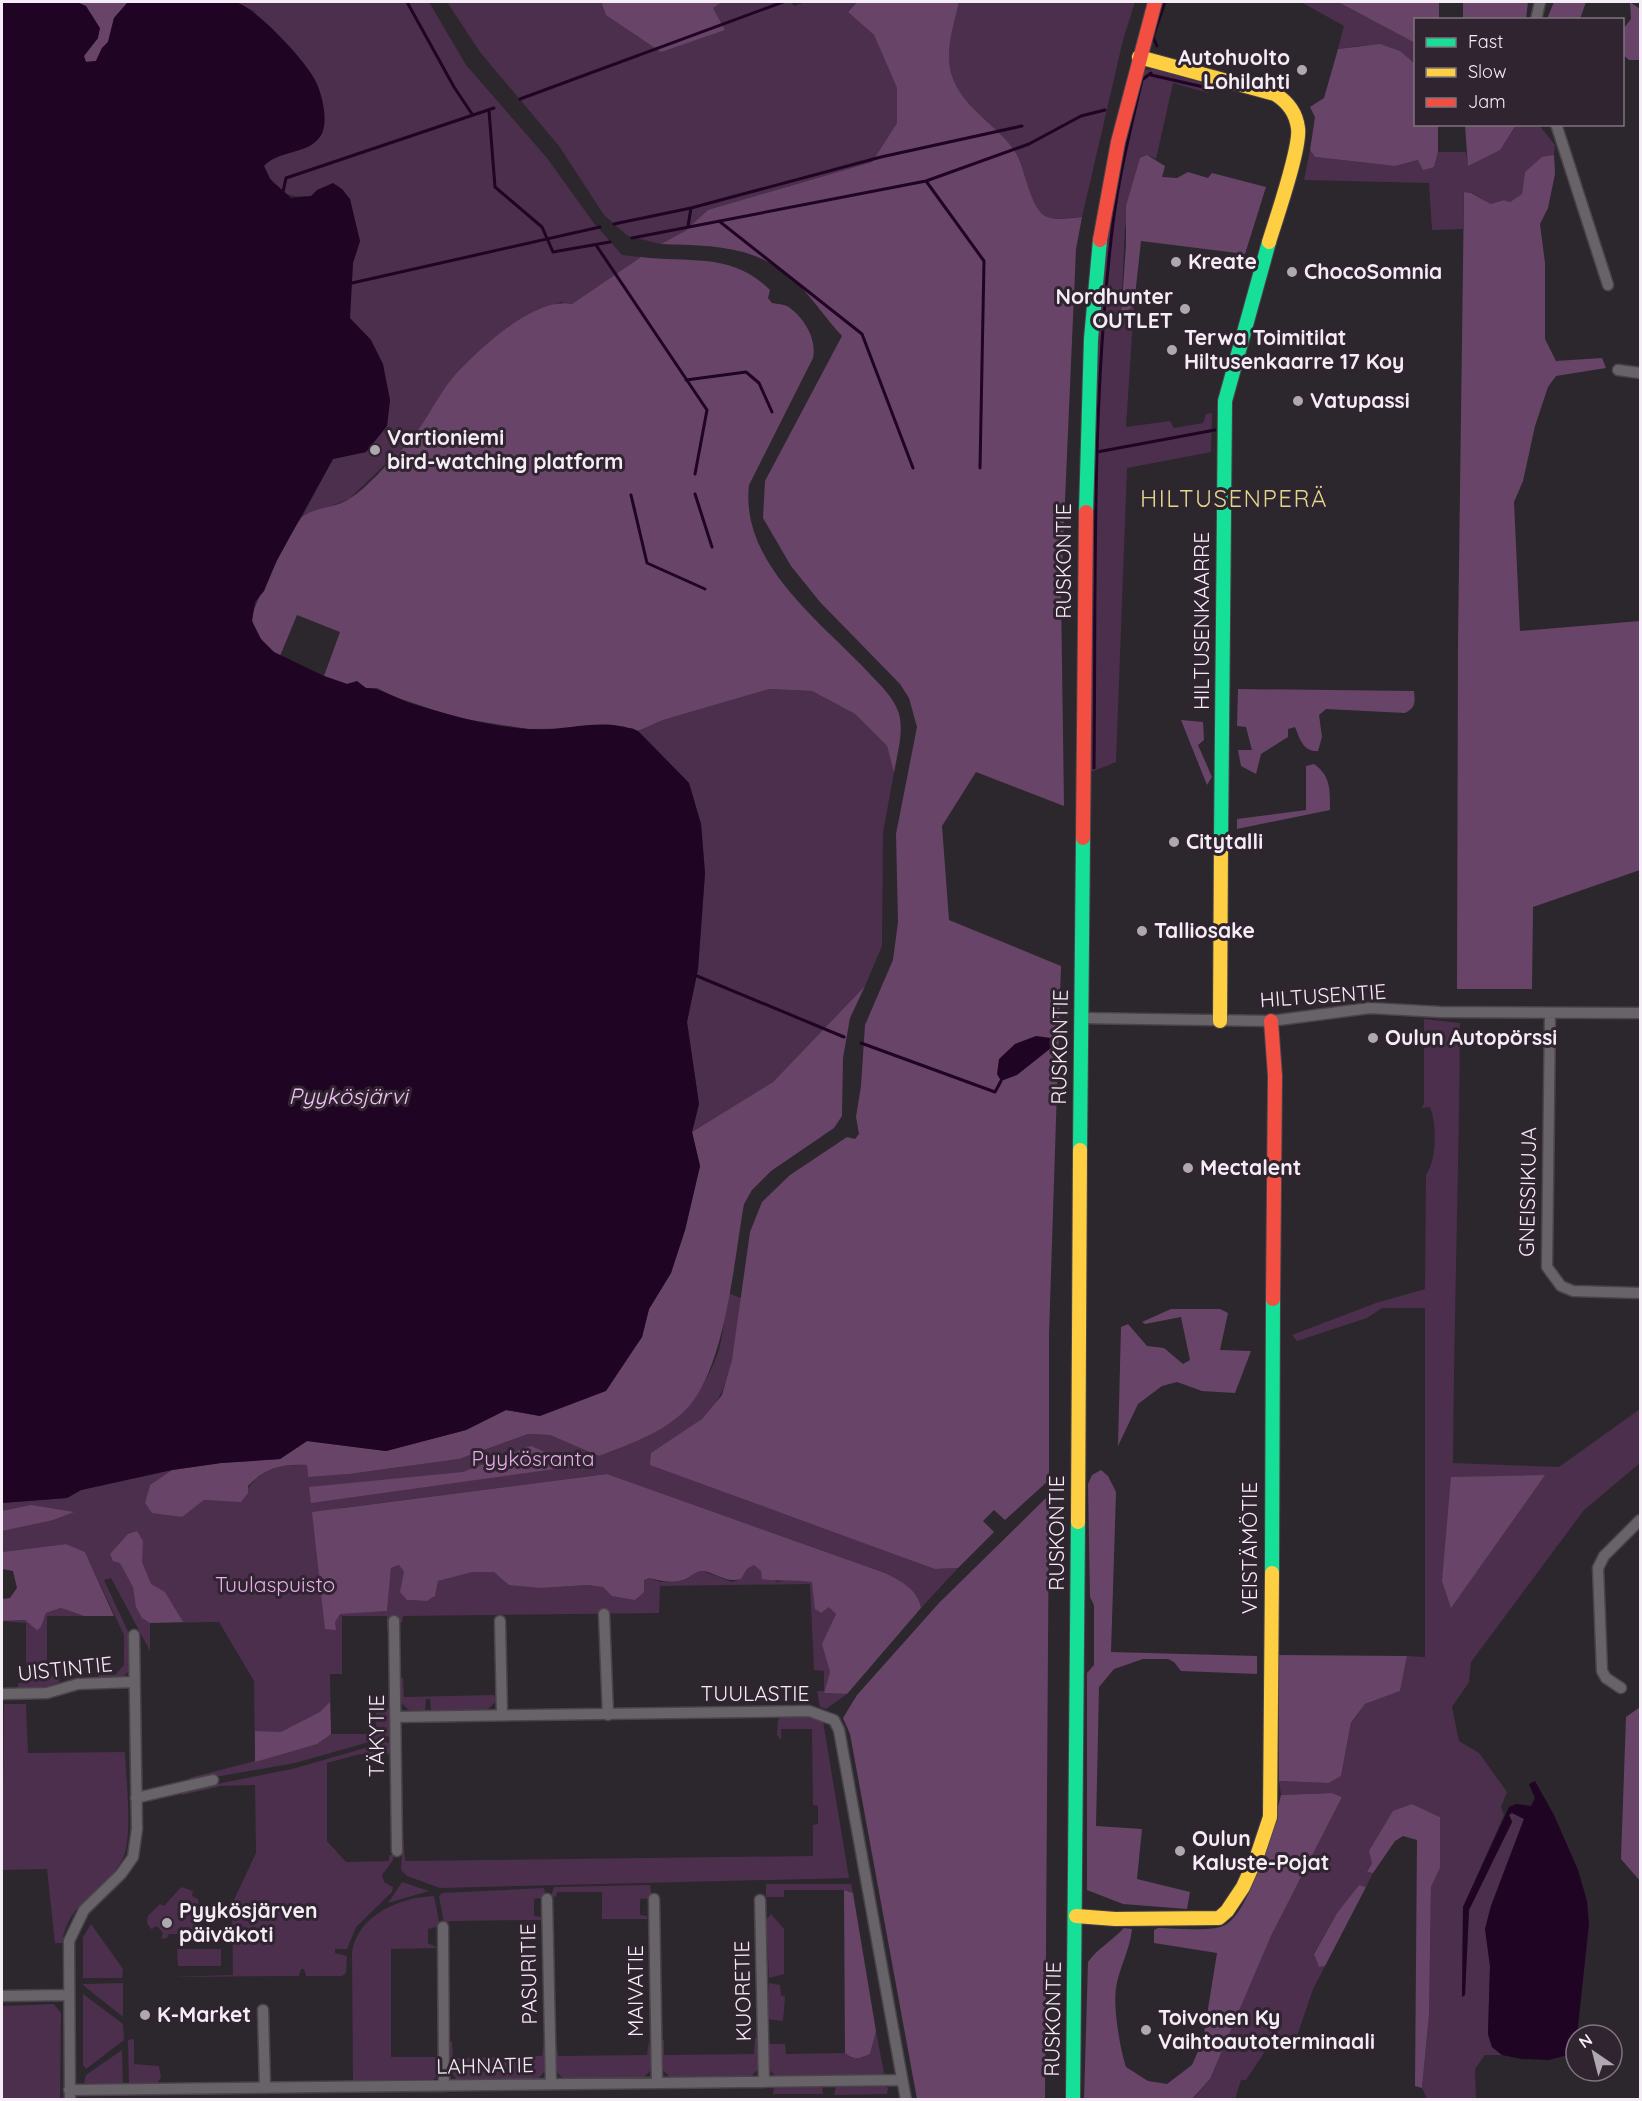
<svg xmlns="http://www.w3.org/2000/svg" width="1642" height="2101" font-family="Quicksand,sans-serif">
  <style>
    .green { fill: #4b2f4d }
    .forest { fill: #684469 }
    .water { fill: #200423 }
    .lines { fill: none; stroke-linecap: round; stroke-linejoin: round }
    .stream { stroke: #200423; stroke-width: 3 }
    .street-casing { stroke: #4a444a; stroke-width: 13 }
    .fast-casing { stroke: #4a444a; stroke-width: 16 }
    .slow-casing { stroke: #4a444a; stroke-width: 16 }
    .jam-casing { stroke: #4a444a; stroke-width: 16 }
    .street { stroke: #686368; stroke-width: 10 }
    .fast { stroke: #16e098; stroke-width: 14 }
    .slow { stroke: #ffcf43; stroke-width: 14 }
    .jam { stroke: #f24e42; stroke-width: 14 }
    .poi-dot { fill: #afa8af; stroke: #2f242f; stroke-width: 2 }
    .labels { text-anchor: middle; stroke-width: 6; stroke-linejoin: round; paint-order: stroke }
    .poi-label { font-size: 21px; font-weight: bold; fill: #f5edf5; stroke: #2f242f; text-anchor: start }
    .street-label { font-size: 21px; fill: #f5edf5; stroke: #2f242f }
    .park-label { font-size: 21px; fill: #eaabed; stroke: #2f242f }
    .water-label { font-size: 22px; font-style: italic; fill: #f4c2f7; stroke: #2f242f }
    .quarter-label { font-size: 24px; letter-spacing: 1.5px; fill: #ded889; stroke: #2f242f }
  </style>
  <rect width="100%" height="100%" fill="#2c272c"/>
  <path class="green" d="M236 2H429L466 65 547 158 593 222 622 255 641 257 572 304 561 302 527 315 455 376 416 435 349 499 302 517 333 459 366 452 387 426 390 400 371 340 349 318 353 263 360 241 311 196C284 198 275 191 264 166L269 160 311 145 254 11Z
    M447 2H601L606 15 725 30 713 8 722 2H791L794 6 806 2H857L848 12 874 35 897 88V123L872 162 709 210 685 231 661 244 628 236 604 215 559 146 480 52Z
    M959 2H1135L1123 40 1082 217C1071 217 1054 221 1045 216 1030 207 1025 168 1016 153 999 126 965 110 952 79 943 55 954 25 959 2Z
    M1301 2H1338L1415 43V64C1387 41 1373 44 1338 49L1344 26Z
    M1154 69 1210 85 1208 93 1173 83 1156 159 1147 155 1125 227 1121 316 1134 305 1126 427 1170 421 1174 428 1203 423 1206 414 1212 413 1211 452 1127 468 1116 762 1091 772 1093 452 1097 339 1109 221 1137 78 1145 70Z
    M1516 125H1539L1555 145 1554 155 1542 158 1525 172 1522 194 1510 202 1504 200 1491 204 1472 193 1464 192 1463 229 1432 230 1429 183 1304 180 1310 150 1315 157 1395 166 1418 160 1434 167 1438 152H1466L1469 166 1512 132Z
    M769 689 812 691 855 714 887 746 894 773 883 832 882 946 865 986 773 1082 692 1132 699 1104 687 1022 698 969 705 873 701 824 689 783 638 731 663 720Z
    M1424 1019 1460 1023C1459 1169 1454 1316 1453 1463L1559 1467 1640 1409V1463L1584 1510 1471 1662 1469 1682 1452 1707 1459 1741 1479 1753 1507 1792 1501 1807 1504 1815 1463 1907 1462 1997 1465 1994 1469 1910 1512 1822 1509 1814 1512 1813 1524 1819 1491 1906 1485 1929 1490 1966 1488 2034 1492 2047 1502 2055H1485L1475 2069 1476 2099H1427L1422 2088 1429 2015 1431 1887 1440 1868V1817L1412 1804 1372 1863 1367 1872 1373 1873 1366 1887 1359 1885 1337 1913 1314 1953 1319 1967 1325 1966 1313 1989 1294 2045 1270 2044 1246 2080H1241L1235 2099 1192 2100 1210 2079 1271 1936 1342 1797 1332 1793 1281 1795 1279 1781 1329 1783 1341 1776 1351 1724 1365 1704 1400 1691 1407 1656 1425 1657V1308H1382L1367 1318 1297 1341 1292 1335 1376 1303 1425 1289 1426 1175C1437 1160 1437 1124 1430 1107L1421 1108 1424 1104Z
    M728 1293 741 1298C735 1339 735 1390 701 1420 686 1433 668 1443 651 1453L935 1569 958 1568 921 1608C918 1589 901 1581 885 1573L607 1474 341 1508 387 1611 391 1568 400 1565 404 1572 407 1600 427 1601 435 1596 438 1581 473 1572H494L541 1588 588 1585 603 1587 649 1578 660 1582 685 1580 693 1573 703 1571 732 1582 741 1579 747 1569 754 1565 777 1582 793 1579 813 1582 836 1614 823 1644 830 1672 824 1693 847 1694 826 1709 820 1707 817 1691H824V1671L814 1670 810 1584 660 1586 659 1613 403 1616 402 1623 398 1621 387 1631V1616H342V1674H330L331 1734H376V1708L391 1709 390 1736 295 1763 192 1781 189 1778 255 1761 254 1681 219 1622 150 1623V1651L111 1578 104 1580 129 1634 131 1670 122 1677 99 1679 98 1675H115L124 1665V1635L85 1552 66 1544 2 1552V1503L67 1498 81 1490 172 1470 150 1485 145 1503 181 1517 204 1500 241 1501C254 1471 275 1464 307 1465L308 1477 349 1474 459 1459 528 1434 550 1435 599 1456C656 1434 692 1418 716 1358 724 1339 724 1313 728 1293Z
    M61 1608 84 1616H47V1675H60L59 1682 44 1688 18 1689V1683L26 1682V1623L2 1621 25 1620 41 1627 46 1613Z
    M403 1678 404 1697 494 1695 497 1700 487 1710 431 1711 430 1699H426L425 1710H409L401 1703 400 1679Z
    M4 1704H26L28 1753 125 1752C126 1776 133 1839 123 1858 106 1892 68 1900 62 1943H55L47 1869 2 1870Z
    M781 1717H812L823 1721 849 1878 440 1888 407 1876 401 1870 403 1837 405 1861 813 1856V1825L818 1824V1806L813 1805 812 1729H781V1740L777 1735 778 1720Z
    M386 1742 391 1743 390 1754H360L327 1763V1841L346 1862 389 1861V1855H393V1860L382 1875 384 1882 393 1887 392 1892 356 1927 347 1949H335V1953L347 1956 346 1973 342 1976H306L304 1969H301L299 1976 171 1977 233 1975 232 1904 256 1853 255 1785 221 1786 182 1795V1791L292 1769Z
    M402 1882 429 1891 388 1903Z
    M766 1884H851L853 1893 844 1890H784V1897H766Z
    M650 1885 652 1898 640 1899V1915L647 1916V1919H602V1892H557L556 1897 551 1896 554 1887Z
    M181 1887 193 1891 192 1896 198 1899 202 1930H179V1934H169L167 1938 161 1939 163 1933 157 1926 151 1929 147 1923 148 1916 160 1904 164 1906Z
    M544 1888 546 1897 534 1899V1916L543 1917 544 1924 541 1920 451 1921 444 1924 439 1896 442 1893Z
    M434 1896 440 1926 428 1929V1943L438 1948 391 1949V2057H437L439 2042V2074L433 2080 353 2081 352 1952C358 1915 400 1897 434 1896Z
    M771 1914 784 1929V1974L769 1978 766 1920Z
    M91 1924 123 1969 122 1978H83V1937Z
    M177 1949H221V1966H178Z
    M123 1983V2017L83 1985V1984Z
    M769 1983 780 1985 781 1995 785 1997 783 2021 767 2019Z
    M83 1994 123 2024 124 2040 86 2069 83 2065Z
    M54 2004 61 2013 60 2099H2V2006Z
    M876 2031 884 2073 880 2075 776 2077 769 2069V2044H785L786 2054 845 2053 851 2058 870 2054Z
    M755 2038 759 2039V2069L751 2076 670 2077 661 2068V2041L664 2040V2055L754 2054Z
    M134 2039V2064L159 2066 161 2078 157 2083H129L128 2040Z
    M556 2040 558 2056 647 2055 649 2040 652 2069 643 2078 564 2079 555 2071Z
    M452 2041 453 2058 542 2056 544 2041 546 2070 537 2080H457L449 2069V2042Z
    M122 2050 123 2083H84L86 2075Z
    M884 2086 888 2088 887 2094 834 2095 836 2087Z
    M822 2087 823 2094H773L774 2088Z"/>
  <path class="forest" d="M77 2H128L114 18 108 42 102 48 96 61 86 62 83 56 98 38Z
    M601 2H722L713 8 725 30 661 52 606 15Z
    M857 2H959C954 25 943 55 953 79 965 110 999 126 1016 153 1025 168 1030 207 1045 216 1055 221 1071 218 1082 217L1076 249 1061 592 1064 806 976 772 942 826 949 920 1061 966 1049 1335V1480L1005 1520 994 1510 983 1521 994 1532 958 1568 935 1569 650 1465 651 1453 702 1419 722 1395 732 1360 750 1232 762 1202 790 1175 847 1137 855 1139 859 1134 856 1117 861 1086 865 1025 893 960 898 922 896 834 917 727 909 698 900 684 820 602 791 566 763 518 765 481 842 336C826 319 814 300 798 284 757 244 713 246 661 244L685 231 708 210 872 162 897 123V88L874 35 848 12Z
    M1338 2H1439V19L1416 20 1415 43Z
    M1463 2H1528L1526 19H1463Z
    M1554 2H1586L1580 19H1547Z
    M1630 2 1640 9V60H1629L1623 55V29L1631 19Z
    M1380 44 1400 51 1415 64 1416 124 1438 125V152L1434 167 1423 170 1418 160 1395 166 1315 157 1310 150 1315 117 1310 107 1324 98 1338 49Z
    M1465 125V124L1516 125 1500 150 1468 166Z
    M1147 155 1165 166 1162 177 1177 178 1188 172 1208 178 1212 173 1266 187 1245 254 1141 241 1134 305 1121 317 1126 245V206L1140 158Z
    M1554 155 1555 174 1548 208 1540 224 1545 263V339L1556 361 1602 358 1606 368 1556 376 1548 387 1535 426 1523 481 1514 502 1520 631 1640 621V870L1533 907 1532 989H1457L1458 640 1464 192 1471 193 1491 204 1504 200 1510 202 1522 194 1525 172 1542 157Z
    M641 257C690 263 732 252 770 290L768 298 772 303C777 304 786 304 790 308 805 319 817 340 813 358L749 485C740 563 820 621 867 671 879 684 894 697 899 714 904 733 897 754 894 773L887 746 855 714 812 691 769 689 663 720 638 731 632 728 528 729 458 718 392 696 377 688H366L356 683 347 684 324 676 340 632 297 615 280 656C268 649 252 633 252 617 251 610 296 522 302 517 315 507 336 508 349 499 369 487 386 464 402 449 425 427 435 398 455 375 479 349 535 296 572 304Z
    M1238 689 1414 691C1415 702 1416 708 1405 713L1326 709 1319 715 1322 737 1318 751C1303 752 1300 739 1295 727L1288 729V737L1261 754 1256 774 1241 766 1238 750H1252L1246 727 1237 726Z
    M1181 720 1203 722 1204 740 1198 745 1212 777 1207 785Z
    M1314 764C1331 776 1330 790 1330 810L1237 829V819L1306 810V766Z
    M865 986 850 1018 843 1058 842 1116 834 1128 771 1171 752 1190 744 1204C734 1260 726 1362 690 1405 668 1431 630 1444 599 1456L550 1435 528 1434 459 1459 349 1474 308 1477 307 1465C282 1464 265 1468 248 1486V1493L241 1502 204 1500 182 1517 152 1513 145 1503 150 1485 172 1470 221 1463 280 1459 307 1441 386 1451 466 1430 506 1410 540 1416 628 1355 642 1337 649 1309 671 1273 685 1230 700 1166 692 1132 773 1082Z
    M1171 1309H1220L1228 1313 1220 1350 1251 1351 1235 1393 1202 1391 1177 1382 1162 1386 1138 1404 1118 1446 1121 1327 1128 1324 1147 1346 1164 1348 1183 1364 1190 1360 1181 1317 1145 1324 1142 1322Z
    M531 1446 577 1466 311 1503 309 1487 463 1472Z
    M1101 1470 1108 1476 1116 1492 1111 1652 1257 1656V1674L1181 1671 1174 1662 1168 1659H1143L1114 1669 1099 1687 1096 1826 1142 1829 1137 1879 1190 1892 1187 1909 1123 1904 1087 1890V1673L1094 1665V1605L1090 1597 1088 1484 1092 1475Z
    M607 1474 885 1573C901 1581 918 1589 921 1608L847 1694 824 1693 830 1672 822 1644 836 1614 829 1607 821 1613 815 1609 812 1582C795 1579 779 1582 762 1579L761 1571 754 1565 747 1569 741 1579C726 1583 718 1574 704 1571 695 1570 690 1578 683 1580 671 1583 660 1581 649 1578L644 1580V1592L635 1600 612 1596 603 1587 588 1585 541 1588 509 1585 494 1572H473L438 1581 435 1596 427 1601 407 1600 400 1592 404 1572 399 1565 391 1568 387 1611 340 1614 335 1622 336 1630 325 1629 312 1512Z
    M1545 1475 1451 1608 1442 1581 1451 1477Z
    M1049 1495 1045 2099H917L850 1734 843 1718 857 1695 939 1603Z
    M31 1505 74 1512 53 1520 2 1531V1511Z
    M137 1531 143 1541 142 1562 151 1584 165 1592 183 1622 150 1623 142 1618 136 1607 133 1587 120 1563 113 1561 110 1554 128 1534Z
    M66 1544 85 1552 114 1616H84L61 1608 46 1613 41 1627 37 1630 25 1620 2 1621V1599L10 1598 17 1588 13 1571 2 1569V1552Z
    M1279 1655 1407 1656 1400 1691 1365 1704 1351 1723 1341 1776 1329 1783 1279 1781Z
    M330 1702 331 1734 317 1744 255 1762V1731L281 1732 320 1712Z
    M1640 1707V1881L1621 1859 1626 1717Z
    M1332 1793 1342 1797 1271 1936 1210 2079 1192 2099 1084 2100 1088 1962C1098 1948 1112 1941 1124 1928L1132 1929C1130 1950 1119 1968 1116 1988 1113 2009 1120 2048 1126 2067L1148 2081 1167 2084 1192 2065 1203 2040 1217 1953 1154 1943V1930L1158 1928C1174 1928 1209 1932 1223 1926 1250 1916 1274 1822 1281 1795Z
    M1412 1804 1440 1817V1868L1431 1887 1429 2015 1422 2088 1415 2086 1417 1840 1403 1836 1395 1841 1373 1873 1367 1872 1372 1863 1369 1851 1393 1811Z
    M1359 1885 1366 1887 1325 1966 1319 1967 1314 1954 1337 1913Z
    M844 1890 853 1893 876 2031 870 2054C860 2058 854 2061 845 2053Z"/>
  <path class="water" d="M2 2H77L86 6 100 28 98 38 84 56 86 62 96 61 102 48 108 42 114 18 128 2C149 1 223 0 238 3 258 10 309 64 317 84 323 98 329 124 320 137 307 155 278 150 264 166L270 179 291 198 311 196 317 190 333 183 342 189 350 199 360 241 353 263 350 318 371 340 383 364 390 400 387 426 366 452 333 459 277 560 264 591 255 602 252 621 261 639 274 652 324 676 347 684 357 681 366 688C382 688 397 699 413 704 450 715 490 727 529 729 568 732 600 716 638 731L689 783 701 824 705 873 698 969 687 1022 699 1104 692 1132 700 1166 685 1230 671 1273 649 1309 642 1337 606 1391 540 1416 506 1410 466 1430 386 1451 307 1441 280 1459 221 1463 172 1470 81 1490 67 1498 2 1503Z
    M1036 1036 1051 1038V1048L1017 1075 1001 1081 997 1074 999 1059 1015 1044Z
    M1535 1781 1554 1815 1578 1870 1587 1901 1589 1924 1576 2045 1568 2055 1549 2060 1522 2059 1502 2055 1492 2047 1488 2034 1490 1966 1485 1929 1491 1906 1524 1819 1512 1813 1509 1815 1512 1822 1469 1910 1465 1995 1462 1997 1463 1907 1509 1807 1516 1804 1531 1806 1535 1798 1529 1784Z"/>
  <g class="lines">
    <path class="stream" d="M407 2 454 87 472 114
      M1157 46 1153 37 1165 2
      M1151 75 1208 88
      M520 99 783 2
      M489 111 495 187 542 227 553 252 610 242
      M926 181 984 261 980 468
      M283 192 286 178 494 108
      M719 221 862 334 913 468
      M614 224 691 208 881 157 1022 126
      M688 226 691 208
      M632 238 926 181 1029 144 1081 116 1105 110
      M596 245 707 410 695 474
      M352 283 600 227
      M686 380 746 372 759 383 772 412
      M1097 452 1215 430
      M695 494 712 547
      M631 495 647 563 705 589
      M1094 768C1096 586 1091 403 1113 223 1119 175 1131 127 1142 80L1151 73
      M697 976 844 1037
      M861 1043 995 1092 1001 1081"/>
    <defs>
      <path id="street" d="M1536 20 1540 2
        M1556 124 1608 285
        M1618 370 1640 373
        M1550 1013 1547 1267 1561 1286 1573 1291 1640 1293
        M1081 1018 1271 1021 1370 1008 1440 1012 1640 1013
        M604 1614 608 1715
        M394 1621 397 1851
        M500 1621 502 1715
        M1621 1688 1606 1678 1602 1671 1598 1568 1604 1556 1640 1520
        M2 1694 47 1693 78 1684 133 1682
        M396 1717 809 1711 834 1720 839 1730 906 2100
        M136 1798 213 1780
        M547 1899 551 2084
        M654 1899 657 2083
        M760 1900 764 2082
        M443 1927 444 2086
        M2 1996 68 1995
        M263 2010 265 2088
        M69 2090 901 2080
        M70 2100 69 1941 84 1910 121 1874 133 1857 137 1829 134 1635"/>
      <path id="fast" d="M1086 512 1091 339 1100 240
        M1221 842 1225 401 1269 242
        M1080 1150 1083 838
        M1272 1573 1273 1299
        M1073 2100 1078 1522"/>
      <path id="slow" d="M1139 57 1275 94C1288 102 1296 112 1298 128 1301 147 1276 219 1269 242
        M1220 1021 1221 842
        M1078 1522 1080 1150
        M1076 1916 1115 1919 1219 1918 1227 1911 1243 1887 1257 1856 1270 1817 1272 1573"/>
      <path id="jam" d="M1100 240 1118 142 1155 2
        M1083 838 1086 512
        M1271 1021 1275 1076 1273 1299"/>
    </defs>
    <use href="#street" class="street-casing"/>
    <use href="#fast" class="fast-casing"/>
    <use href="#slow" class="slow-casing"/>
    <use href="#jam" class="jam-casing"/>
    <use href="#street" class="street"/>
    <use href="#fast" class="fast"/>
    <use href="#slow" class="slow"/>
    <use href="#jam" class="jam"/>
  </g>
  <g class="poi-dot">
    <circle cx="1302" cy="70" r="6"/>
    <circle cx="1176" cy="262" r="6"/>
    <circle cx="1292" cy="272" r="6"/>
    <circle cx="1185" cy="309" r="6"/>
    <circle cx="1172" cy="350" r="6"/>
    <circle cx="1298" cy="401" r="6"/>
    <circle cx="375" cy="450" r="6"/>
    <circle cx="1174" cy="842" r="6"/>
    <circle cx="1142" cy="931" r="6"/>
    <circle cx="1373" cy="1038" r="6"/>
    <circle cx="1188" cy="1168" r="6"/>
    <circle cx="1180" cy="1851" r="6"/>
    <circle cx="167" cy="1923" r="6"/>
    <circle cx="145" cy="2015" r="6"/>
    <circle cx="1146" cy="2030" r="6"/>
  </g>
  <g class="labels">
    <g class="poi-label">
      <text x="1290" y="65" text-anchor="end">Autohuolto<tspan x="1290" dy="24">Lohilahti</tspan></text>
      <text x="1188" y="269">Kreate</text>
      <text x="1304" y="279">ChocoSomnia</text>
      <text x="1173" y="304" text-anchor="end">Nordhunter<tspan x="1173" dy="24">OUTLET</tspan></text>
      <text x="1184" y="345">Terwa Toimitilat<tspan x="1184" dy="24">Hiltusenkaarre 17 Koy</tspan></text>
      <text x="1310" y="408">Vatupassi</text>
      <text x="387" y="445">Vartioniemi<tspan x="387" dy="24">bird-watching platform</tspan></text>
      <text x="1186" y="849">Citytalli</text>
      <text x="1154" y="938">Talliosake</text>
      <text x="1385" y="1045">Oulun Autopörssi</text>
      <text x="1200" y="1175">Mectalent</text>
      <text x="1192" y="1846">Oulun<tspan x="1192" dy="24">Kaluste-Pojat</tspan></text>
      <text x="179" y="1918">Pyykösjärven<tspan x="179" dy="24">päiväkoti</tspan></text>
      <text x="157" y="2022">K-Market</text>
      <text x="1158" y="2025">Toivonen Ky<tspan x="1158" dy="24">Vaihtoautoterminaali</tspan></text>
    </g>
    <g class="street-label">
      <text transform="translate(1064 561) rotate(-90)" y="7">RUSKONTIE</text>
      <text transform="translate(1202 621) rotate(-90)" y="7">HILTUSENKAARRE</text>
      <text transform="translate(1323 996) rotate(-4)" y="7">HILTUSENTIE</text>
      <text transform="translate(1060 1047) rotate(-89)" y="7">RUSKONTIE</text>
      <text transform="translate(1528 1192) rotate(-89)" y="7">GNEISSIKUJA</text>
      <text transform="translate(1057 1533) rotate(-90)" y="7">RUSKONTIE</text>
      <text transform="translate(1250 1548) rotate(-90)" y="7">VEISTÄMÖTIE</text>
      <text transform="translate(65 1669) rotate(-6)" y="7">UISTINTIE</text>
      <text x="755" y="1701">TUULASTIE</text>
      <text transform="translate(377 1736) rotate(-90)" y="7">TÄKYTIE</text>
      <text transform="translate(529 1974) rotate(-91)" y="7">PASURITIE</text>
      <text transform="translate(636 1991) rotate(-90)" y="7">MAIVATIE</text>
      <text transform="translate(743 1991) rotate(-91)" y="7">KUORETIE</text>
      <text transform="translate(1053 2019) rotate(-89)" y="7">RUSKONTIE</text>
      <text transform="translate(485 2066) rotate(-1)" y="7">LAHNATIE</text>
    </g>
    <g class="park-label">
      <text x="533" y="1466">Pyykösranta</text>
      <text x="275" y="1592">Tuulaspuisto</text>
    </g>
    <g class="water-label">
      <text x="348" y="1104">Pyykösjärvi</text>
    </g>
    <g class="quarter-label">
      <text x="1234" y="507">HILTUSENPERÄ</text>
    </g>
  </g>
  <rect width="1642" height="2101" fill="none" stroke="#f5edf5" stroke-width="6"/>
  <rect x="1414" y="18" width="210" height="108" fill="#2f242f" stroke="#7e747e" stroke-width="1.5"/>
  <rect x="1426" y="38" width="30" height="9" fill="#16e098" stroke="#7e747e" stroke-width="1.5"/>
  <text x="1468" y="48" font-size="18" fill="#f5edf5">Fast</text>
  <rect x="1426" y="68" width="30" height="9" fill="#ffcf43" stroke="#7e747e" stroke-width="1.5"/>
  <text x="1468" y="78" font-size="18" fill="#f5edf5">Slow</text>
  <rect x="1426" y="98" width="30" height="9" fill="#f24e42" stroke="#7e747e" stroke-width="1.5"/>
  <text x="1468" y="108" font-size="18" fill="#f5edf5">Jam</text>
  <g transform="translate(1594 2053) rotate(325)"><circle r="28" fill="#2f242f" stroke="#7e747e" stroke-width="1.5"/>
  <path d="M0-4.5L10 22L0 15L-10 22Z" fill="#afa8af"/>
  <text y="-9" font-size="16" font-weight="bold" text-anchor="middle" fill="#f5edf5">N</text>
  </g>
</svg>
